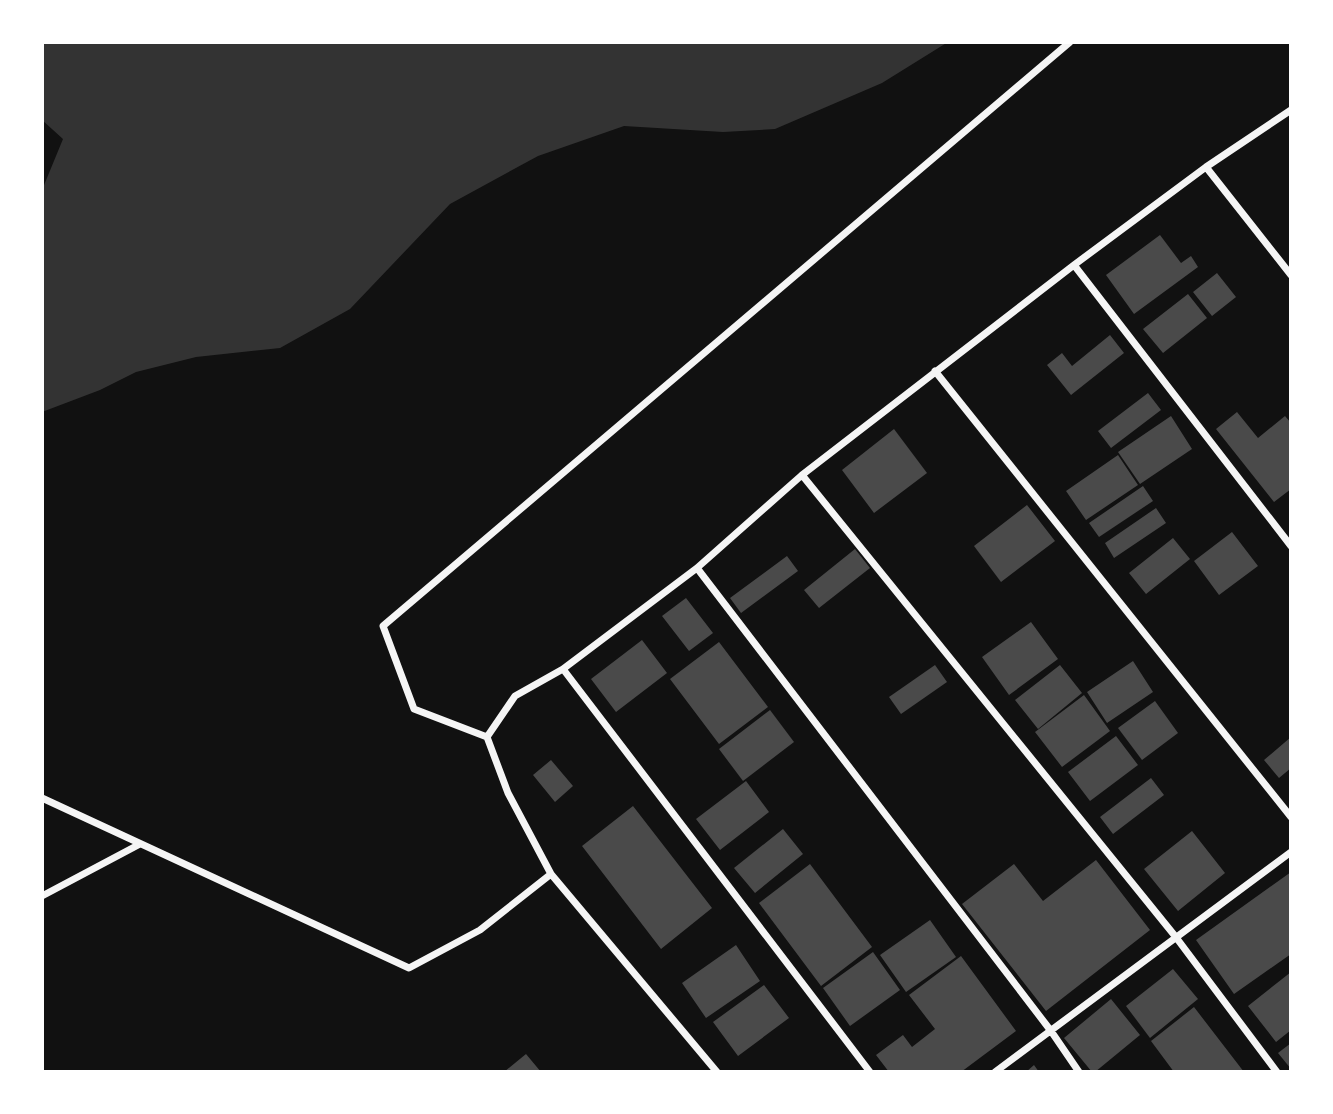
<svg xmlns="http://www.w3.org/2000/svg" width="1333" height="1114" font-family="Barlow,sans-serif">
  <style>
    .water { fill: #333 }
    .building { fill: #4a4a4a }
    .lines { fill: none; stroke-linecap: round; stroke-linejoin: round }
    .minor { stroke: #f5f5f5; stroke-width: 7 }
  </style>
  <rect width="100%" height="100%" fill="#111"/>
  <path class="water" d="M42 42H948L882 83 775 129 723 132 624 126 538 156 450 204 350 309 280 348 196 357 136 372 100 390 42 412V190L63 139 42 120Z"/>
  <path class="building" d="M1160 235 1181 263 1191 256 1198 267 1134 314 1106 275Z
    M1217 273 1236 297 1212 316 1193 292Z
    M1188 294 1207 318 1163 353 1143 329Z
    M1110 335 1124 353 1071 395 1047 365 1062 353 1072 366Z
    M1148 393 1161 410 1111 448 1098 431Z
    M1237 412 1258 438 1285 416 1291 423V489L1274 502 1216 429Z
    M1171 416 1192 449 1140 484 1118 452Z
    M894 429 927 473 874 513 842 470Z
    M1118 455 1138 485 1086 520 1066 491Z
    M1143 486 1153 501 1099 537 1089 523Z
    M1027 505 1055 541 1001 582 974 546Z
    M1156 508 1166 523 1114 558 1105 543Z
    M1232 532 1258 566 1219 595 1194 561Z
    M1173 538 1190 559 1146 594 1129 573Z
    M855 549 870 568 819 608 804 590Z
    M787 556 798 571 741 613 730 598Z
    M686 598 713 633 689 651 662 616Z
    M1031 622 1058 659 1009 695 982 657Z
    M642 640 667 673 616 712 591 679Z
    M719 642 768 707 719 744 670 679Z
    M1133 661 1153 692 1107 723 1087 692Z
    M935 665 947 682 901 714 889 697Z
    M1060 665 1082 693 1038 729 1015 700Z
    M1084 695 1110 731 1062 767 1035 732Z
    M1155 701 1178 733 1142 760 1118 728Z
    M770 710 794 742 743 781 719 749Z
    M1116 736 1138 765 1090 801 1068 772Z
    M1291 737V768L1279 778 1264 760Z
    M551 760 573 786 555 802 533 775Z
    M1151 778 1164 795 1113 834 1100 817Z
    M746 781 769 812 720 850 696 819Z
    M633 806 712 908 661 949 582 846Z
    M783 829 803 854 755 893 734 868Z
    M1192 831 1225 873 1178 911 1144 869Z
    M1096 860 1150 930 1046 1011 962 904 1014 864 1043 901Z
    M810 864 872 947 821 986 759 903Z
    M1291 872V954L1234 994 1196 940Z
    M930 920 956 957 906 992 880 955Z
    M736 945 760 981 706 1018 682 983Z
    M873 952 900 990 850 1026 823 988Z
    M961 956 1016 1031 961 1072H889L876 1055 903 1035 912 1047 935 1029 909 995Z
    M1173 969 1198 999 1150 1038 1126 1006Z
    M1291 972V1030L1276 1042 1248 1006Z
    M764 985 789 1018 738 1056 713 1022Z
    M1111 999 1140 1035 1095 1072H1092L1064 1038Z
    M1194 1007 1244 1072H1174L1151 1041Z
    M1291 1043V1069L1278 1053Z
    M526 1054 541 1072H504Z
    M1034 1065 1039 1072H1026Z"/>
  <g class="lines">
    <path class="minor" d="M1206 167 1291 275
      M1074 265 1291 546
      M935 371 1291 817
      M802 475 1175 936 1277 1072
      M697 568 1051 1031 1079 1072
      M563 669 870 1072
      M487 737 414 709 383 626 1070 42
      M42 798 409 968 480 930 551 874
      M42 896 140 844
      M717 1072 551 874 508 793 487 737 515 696 563 669 697 568 802 475 1074 265 1206 167 1291 110
      M995 1072 1291 852"/>
  </g>
  <rect width="1333" height="1114" fill="none" stroke="#ffffff" stroke-width="88"/>
</svg>
